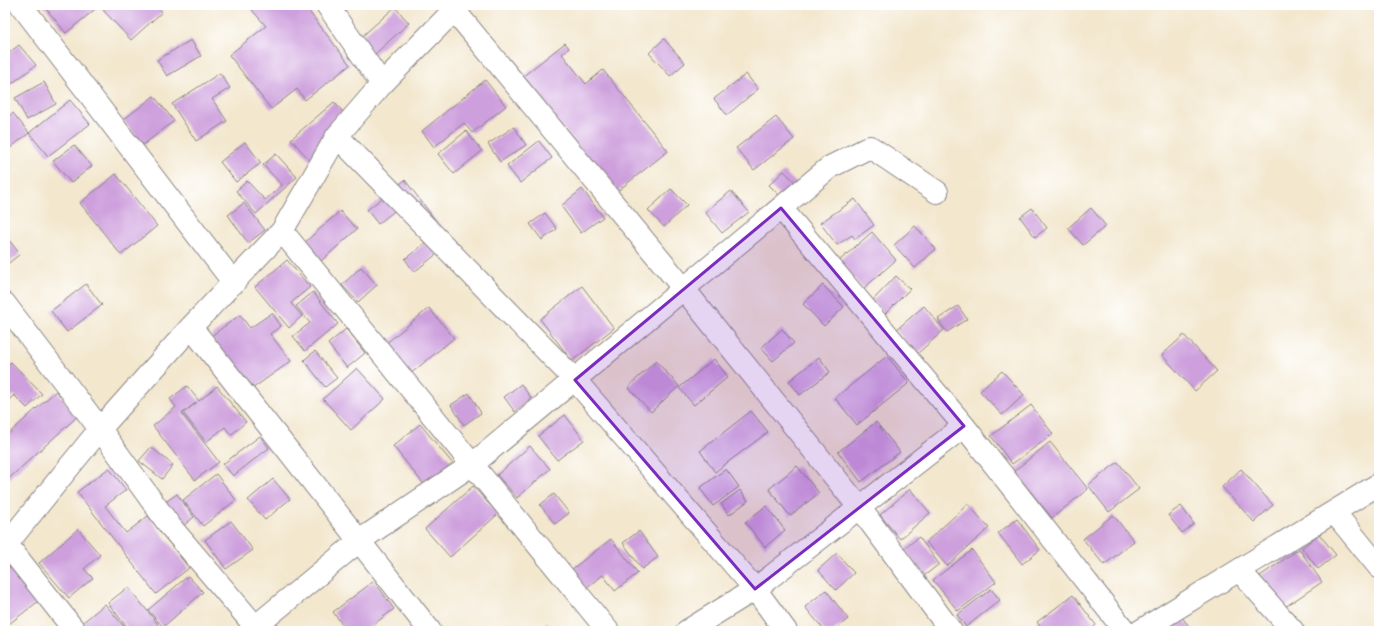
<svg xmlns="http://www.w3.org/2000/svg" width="1384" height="636" font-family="'IM FELL Great Primer',serif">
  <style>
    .building { fill: #cd9fdd }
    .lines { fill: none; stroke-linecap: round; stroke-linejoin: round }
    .minor-casing { stroke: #8a8484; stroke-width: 24 }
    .minor { stroke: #fff; stroke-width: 22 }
    .marked { fill: #7b2cbf; fill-opacity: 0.2; stroke: #7b2cbf; stroke-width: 3; stroke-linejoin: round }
  </style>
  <rect width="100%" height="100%" fill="#fff"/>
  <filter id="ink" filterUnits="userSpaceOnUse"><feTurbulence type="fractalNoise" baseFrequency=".025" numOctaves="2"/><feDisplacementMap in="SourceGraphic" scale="8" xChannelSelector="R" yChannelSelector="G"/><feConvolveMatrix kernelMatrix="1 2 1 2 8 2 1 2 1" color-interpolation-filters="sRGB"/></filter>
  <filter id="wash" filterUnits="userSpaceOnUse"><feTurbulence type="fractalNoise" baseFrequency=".012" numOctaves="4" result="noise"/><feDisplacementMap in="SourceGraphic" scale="16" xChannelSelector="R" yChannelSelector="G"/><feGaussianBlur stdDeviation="0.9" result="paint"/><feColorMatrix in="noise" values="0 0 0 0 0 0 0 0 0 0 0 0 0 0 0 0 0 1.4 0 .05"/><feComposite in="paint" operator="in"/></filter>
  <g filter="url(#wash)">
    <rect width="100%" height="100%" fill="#f3e7ce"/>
    <g id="blocks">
      <path class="building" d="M43 5H99V6L66 33Z
        M109 5H156L162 12 131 40 103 10Z
        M258 5H304L350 65 305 100 297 89 271 109 229 55 266 26 252 10Z
        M395 7 409 23 374 55 359 39Z
        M664 39 685 63 670 76 649 53Z
        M191 40 201 56 167 76 157 60Z
        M565 43 569 48 562 54 586 84 603 70 668 151 615 193 522 77Z
        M19 45 36 65 5 89V56Z
        M220 73 230 88 212 99 227 121 196 141 172 104Z
        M746 74 758 89 727 115 714 99Z
        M485 80 506 106 472 133 464 123 434 147 422 131Z
        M44 82 56 104 27 120 15 98Z
        M154 96 174 121 143 145 123 120Z
        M70 100 90 124 48 156 29 133Z
        M334 102 357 128 314 165 291 139Z
        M13 113 29 133 5 152V119Z
        M776 117 794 139 754 170 736 148Z
        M514 127 526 145 500 162 488 144Z
        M466 131 482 151 454 174 438 154Z
        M539 141 552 158 520 183 507 166Z
        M245 142 261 163 236 182 220 162Z
        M74 145 92 166 71 183 53 161Z
        M276 154 297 177 256 214 236 191 247 181 265 200 282 185 263 165Z
        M784 171 797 184 782 198 769 185Z
        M116 174 157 226 121 255 80 203Z
        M405 180 452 242 414 272 405 259 425 243 398 208 378 224 367 210Z
        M582 189 603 217 581 233 561 206Z
        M671 189 687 205 664 227 648 210Z
        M731 191 749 212 722 233 705 212Z
        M855 199 874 225 855 239 852 235 837 245 820 223Z
        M244 203 265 230 248 243 228 215Z
        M1032 208 1047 228 1035 237 1020 217Z
        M1091 208 1106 226 1083 245 1068 228Z
        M340 211 357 229 320 262 304 243Z
        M545 213 557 229 542 240 530 224Z
        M915 226 936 249 915 268 894 245Z
        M872 232 896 260 863 289 839 261Z
        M5 235 20 254 5 266Z
        M287 260 310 287 291 303 302 316 289 328 255 287Z
        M361 267 377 285 358 302 342 285Z
        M896 276 910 289 885 314 872 301Z
        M86 284 102 305 67 332 51 311Z
        M823 285 844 307 824 326 803 304Z
        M582 286 614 328 572 361 540 319Z
        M313 292 338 324 305 351 293 336 310 323 296 306Z
        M924 306 944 330 917 354 896 330Z
        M958 306 967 319 947 332 938 319Z
        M429 308 454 338 409 375 384 345Z
        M272 313 281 326 270 334 291 361 249 391 211 336 240 315 250 328Z
        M346 329 365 353 347 368 328 344Z
        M782 329 794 343 773 361 761 348Z
        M1184 335 1217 371 1195 391 1162 355Z
        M315 351 337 378 325 387 304 360Z
        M887 356 909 383 857 425 835 398Z
        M819 357 830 372 800 395 789 381Z
        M714 359 728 377 694 405 679 388Z
        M656 361 679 386 651 412 628 387Z
        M11 362 42 394 27 408 14 395 8 401 5 397V368Z
        M357 368 385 399 351 430 323 399Z
        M1002 371 1024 395 1002 415 980 391Z
        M521 384 531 398 515 412 504 397Z
        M187 386 199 401 217 386 246 422 231 435 225 427 206 442 183 413 197 402 182 414 219 462 195 480 153 426 176 407 170 399Z
        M56 391 78 416 5 482V437Z
        M469 393 481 413 464 425 451 405Z
        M1031 405 1053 434 1012 464 991 436Z
        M751 411 768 432 715 472 700 451Z
        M565 415 584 440 557 460 538 436Z
        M876 422 900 452 861 482 838 452Z
        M420 424 453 464 426 487 393 446Z
        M260 436 269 448 233 476 223 464Z
        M1050 442 1088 489 1052 518 1014 471Z
        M530 446 550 469 517 498 497 475Z
        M151 447 173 465 162 479 139 461Z
        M1118 462 1139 489 1109 512 1088 485Z
        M797 466 819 493 790 516 769 489Z
        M109 468 126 490 105 506 126 533 148 516 189 568 156 594 77 492Z
        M726 469 739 487 713 506 700 488Z
        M1241 469 1273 505 1254 522 1222 487Z
        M216 474 236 500 203 526 183 500Z
        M273 479 290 499 265 520 248 500Z
        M473 486 498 514 450 557 425 529Z
        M910 489 930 513 900 539 880 515Z
        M740 490 748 501 729 515 721 504Z
        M177 494 194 517 182 527 164 503Z
        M554 494 569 513 555 524 540 505Z
        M968 504 989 528 947 566 926 542Z
        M766 506 785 530 765 547 745 522Z
        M1181 506 1194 524 1182 533 1168 515Z
        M1113 515 1134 541 1104 565 1083 539Z
        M1017 519 1040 550 1022 564 998 533Z
        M231 521 253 550 226 569 205 540Z
        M78 529 100 555 84 569 93 578 69 598 39 563Z
        M639 531 658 557 642 569 623 543Z
        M1319 534 1336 555 1318 569 1302 548Z
        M919 537 939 564 924 576 904 549Z
        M611 539 638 573 615 591 603 575 582 591 567 573Z
        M1299 549 1322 582 1282 609 1260 576Z
        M972 550 996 582 958 611 933 580Z
        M837 553 854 573 836 590 818 570Z
        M17 562 44 597 5 627V571Z
        M188 576 203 592 163 627 148 610Z
        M374 581 394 609 365 631H347L333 612Z
        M128 587 158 624 149 631H130L108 603Z
        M991 589 1000 600 966 627 957 615Z
        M826 590 848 619 833 631H825L805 607Z
        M1073 595 1096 625 1089 631H1044L1037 622Z
        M105 604 128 631H78L76 628Z
        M1180 615 1193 631H1160Z
        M544 628 565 630V631H544Z"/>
    </g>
  </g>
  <g filter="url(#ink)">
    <use href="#blocks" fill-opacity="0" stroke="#8a8484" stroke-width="1"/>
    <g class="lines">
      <defs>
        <path id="minor" d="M21 5 234 283
          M327 5 382 84
          M454 10 684 289 859 507 951 631
          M337 136 575 380 755 589 786 631
          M781 208 964 426 1125 631
          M282 231 608 631
          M5 304 100 429 170 526 259 631
          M191 327 430 631
          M1334 512 1379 567
          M5 542 75 631
          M5 546 100 429 191 327 282 231 337 136 382 84 459 5
          M1239 570 1293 631
          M250 631 359 541 473 464 830 167 870 147 937 192
          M687 631 755 589 964 426
          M1140 631 1379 484"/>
      </defs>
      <use href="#minor" class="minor-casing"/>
      <use href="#minor" class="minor"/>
    </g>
  </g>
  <path class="marked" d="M781 208 964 426 755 589 575 380Z"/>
  <rect width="1384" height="636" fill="none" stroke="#fff" stroke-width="20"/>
</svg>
